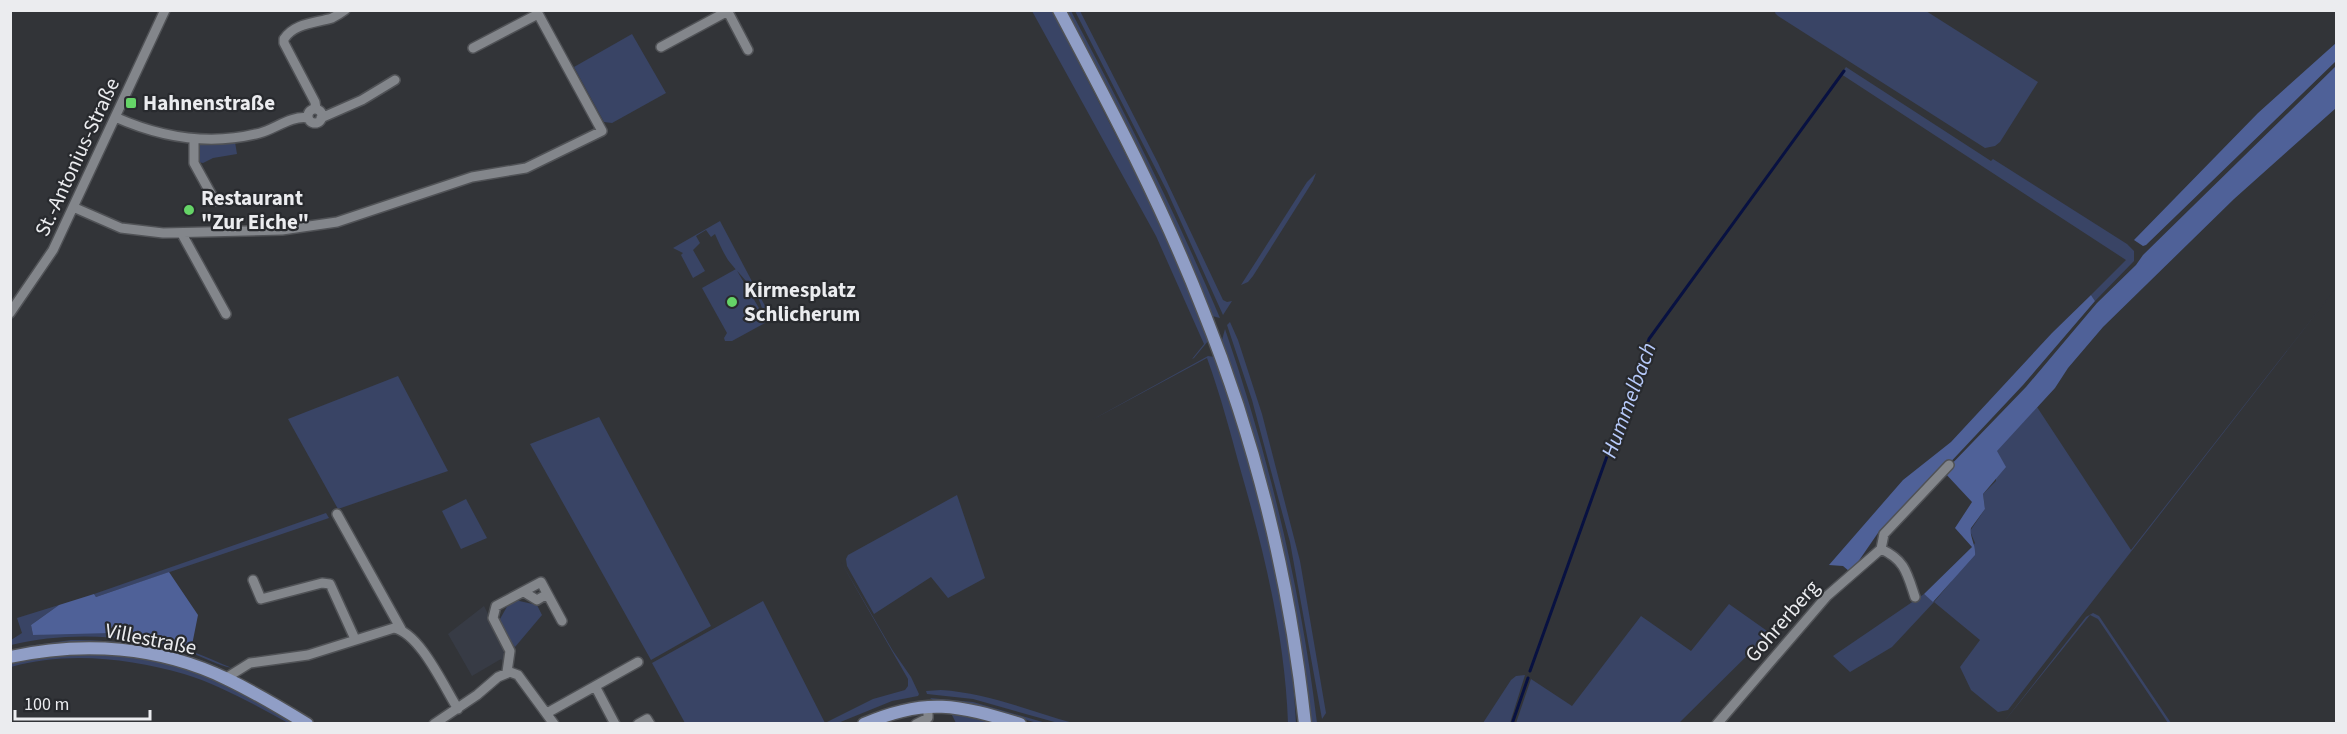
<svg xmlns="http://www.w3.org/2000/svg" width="2347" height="734" font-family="'Source Sans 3',sans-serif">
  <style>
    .built { fill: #373b45 }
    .green { fill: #394465 }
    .forest { fill: #4f6198 }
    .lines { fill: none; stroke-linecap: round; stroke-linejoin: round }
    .stream { stroke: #081141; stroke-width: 3 }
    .minor-casing { stroke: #505256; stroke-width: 12 }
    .major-casing { stroke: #505256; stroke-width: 15 }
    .minor { stroke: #83868b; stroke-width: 9 }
    .major { stroke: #909ec6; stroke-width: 12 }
    .poi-dot { fill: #65d467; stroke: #282a2e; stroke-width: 2 }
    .labels { text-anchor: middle; stroke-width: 4.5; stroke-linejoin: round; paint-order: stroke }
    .poi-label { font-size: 21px; font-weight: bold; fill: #ebecef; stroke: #282a2e; text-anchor: start }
    .street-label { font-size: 21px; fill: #ebecef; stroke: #282a2e }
    .water-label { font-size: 22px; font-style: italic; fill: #b7cafb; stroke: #282a2e }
  </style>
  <rect width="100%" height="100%" fill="#323438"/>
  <path class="built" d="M484 606 508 654 503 662 501 659 472 676 448 634Z"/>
  <path class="green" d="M1776 10 1926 11 2038 82 2000 142 1995 146 1985 148 1778 16 1775 13Z
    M1032 11H1052L1153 208 1209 340 1194 358 1192 359 1204 344 1156 236Z
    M1066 11H1071C1124 111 1176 213 1220 318L1212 316 1166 209Z
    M1075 11H1080L1158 163 1223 300 1227 302 1232 301 1223 315 1167 191Z
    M632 34 666 93 612 123 604 122 574 67Z
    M1846 67 1991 161 1993 159 2127 244 2134 251V261L2095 301 2091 295 2126 260 1841 74Z
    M235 142 237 154 213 158 203 163 198 162 197 143Z
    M1316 173 1313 181 1253 276 1248 282 1241 285 1307 182Z
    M720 221 772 319 732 341H725L724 338 727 333 702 288 736 269 763 315C762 293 740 276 728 260 723 252 719 243 715 234L711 237 706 230 696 236 700 243 693 250 705 271 693 278 681 255 683 253 673 248Z
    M2336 288 2008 710 1998 712 1971 690 1960 667 1980 640 1934 602 1892 647 1850 672 1833 656 1924 594 1934 602 1950 583 1975 543 1970 531 1985 509 1983 494 1996 481V451L2037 407 2131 550Z
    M1230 322 1238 340 1262 414 1300 561 1326 713 1322 719 1290 542 1252 400 1227 325Z
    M1225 329C1269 457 1301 589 1317 723H1312L1299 632 1283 552 1241 398 1222 340Z
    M1208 356 1215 357C1255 476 1290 598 1296 723H1288C1285 637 1264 551 1240 468 1230 431 1220 394 1207 358L1090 421Z
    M398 376 448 471 338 509 288 419Z
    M599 417 711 626 651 660 530 444Z
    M957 495 985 578 948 598 931 577 874 614 847 566 846 559 848 555Z
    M466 499 487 538 461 549 442 511Z
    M326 513 329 518 96 597 94 594Z
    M841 562 893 651 911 677 919 694 918 696 892 701 838 723H685L652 663 763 601 825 723 873 699 905 690 908 686V679Z
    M515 600 537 605 542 615 515 647 505 634 500 619 509 603Z
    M1729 604 1770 633 1679 723H1516L1531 679 1572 706 1641 616 1691 651Z
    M59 605 31 625 33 635C71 631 116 629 154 639 181 646 206 657 232 668 217 665 203 657 189 652 131 635 69 631 11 645V640L22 633 17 618Z
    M2093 613 2099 616 2171 723H2168L2098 619 2090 615 2003 723 2086 617Z
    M71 640C124 640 176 647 225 670L194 660 28 648V646Z
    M102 652C135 656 167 661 198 672 233 685 265 705 297 723H288C255 705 220 685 184 674 129 658 66 651 11 667V662L43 655Z
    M1525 675 1510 723H1483L1511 680 1516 676Z
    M941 690C987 693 1030 711 1073 723H1058L973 699 927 694 926 691Z
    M930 698 973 702 1046 723H1037L987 709 934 701Z
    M950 711 1002 723H956Z"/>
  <path class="forest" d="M2336 43V61L2146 245 2143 246 2134 240 2258 113Z
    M2336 66V108L2234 199 2103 327 2068 368 2055 388 1997 451 2006 467 1983 494 1985 509 1971 528C1969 536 1976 545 1975 555L1933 602 1924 594 1972 547 1955 528 1972 502 1944 472 2026 387 2097 303 2136 265 2143 255Z
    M2091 295 2095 301 2023 385 1944 469H1940L1880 530 1858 562 1849 571 1843 566 1829 565 1903 480 1951 442 2052 333Z
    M169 572 198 615 191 650 151 638 111 633 33 635 31 625 59 605 94 594 96 597Z"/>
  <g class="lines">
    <path class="stream" d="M1530 671 1649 339 1844 71
      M1512 724 1528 678"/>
    <defs>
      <path id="minor" d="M727 10 748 50
        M661 47 728 11
        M473 48 538 14
        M316 109 315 102 284 43V39C294 23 316 23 332 18 336 16 341 13 345 10
        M308 116a7 7 0 1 1 14 0a7 7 0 1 1-14 0Z
        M115 117C162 138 210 146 260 133 275 129 292 115 308 118
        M321 118 362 100 395 80
        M194 140V163L215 201
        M73 207 121 228 163 233 282 230 337 222 472 177 526 168 602 131 536 10
        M182 234 226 314
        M10 313 53 250 165 10
        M337 514 401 629
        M1881 549C1905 560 1907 573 1915 597
        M253 580 261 599 322 583 330 584 355 639
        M524 592 537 600 547 594
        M507 672 510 651 493 618 496 606 541 582 562 621
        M226 678 250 663 308 655 394 628C420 633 444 687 458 709
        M595 686 615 724
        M547 713 638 662
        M434 724 477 695 498 677 510 672 518 675 554 724
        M638 724 647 719 650 724
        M916 724 928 718V706
        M1717 724 1827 596 1881 549 1884 534 1949 465"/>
      <path id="major" d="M1059 10C1111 108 1163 207 1203 310 1256 442 1290 582 1305 724
        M10 657C83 641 159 646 227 679 254 692 281 708 307 724
        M864 724C926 697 958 705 1020 724"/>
    </defs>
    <use href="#minor" class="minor-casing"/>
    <use href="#major" class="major-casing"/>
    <use href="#minor" class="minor"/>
    <use href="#major" class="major"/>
  </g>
  <g class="poi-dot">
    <rect x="125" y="97" width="12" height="12" rx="3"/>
    <circle cx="189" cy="210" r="6"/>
    <circle cx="732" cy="302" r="6"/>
  </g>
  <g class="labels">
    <g class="poi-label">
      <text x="143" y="110">Hahnenstraße</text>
      <text x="201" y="205">Restaurant<tspan x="201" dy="24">"Zur Eiche"</tspan></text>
      <text x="744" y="297">Kirmesplatz<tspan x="744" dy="24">Schlicherum</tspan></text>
    </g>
    <g class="street-label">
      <text transform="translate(77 157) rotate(-65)" y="7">St.-Antonius-Straße</text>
      <text transform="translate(1782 621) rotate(-49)" y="7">Gohrerberg</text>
      <text transform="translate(151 639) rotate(11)" y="7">Villestraße</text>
    </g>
    <g class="water-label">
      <text transform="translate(1628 400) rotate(-70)" y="8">Hummelbach</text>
    </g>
  </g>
  <rect width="2347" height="734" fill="none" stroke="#ebecef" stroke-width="24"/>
  <path d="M15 710v9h135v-9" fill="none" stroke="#ebecef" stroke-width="3"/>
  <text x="24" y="710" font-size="18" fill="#ebecef" stroke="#282a2e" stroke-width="4.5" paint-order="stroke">100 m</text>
</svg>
